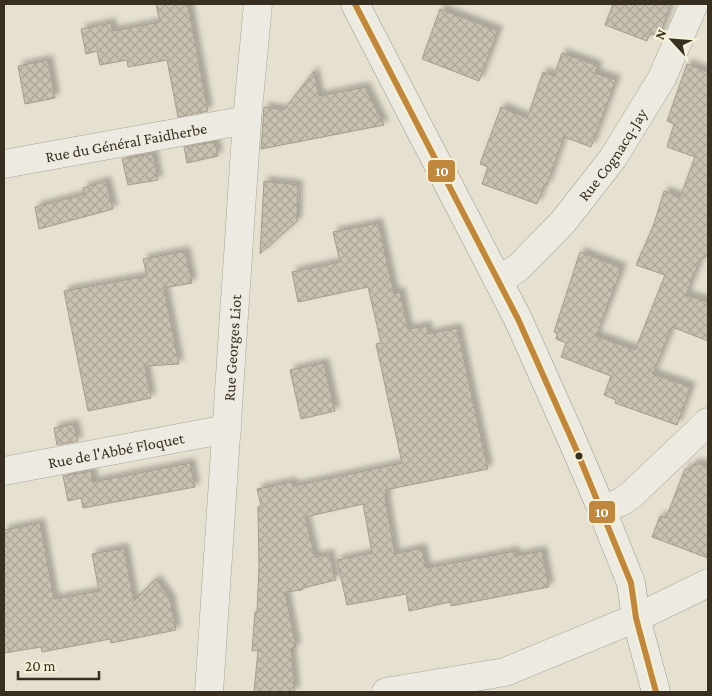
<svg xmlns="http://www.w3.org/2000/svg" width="712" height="696" font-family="'Crimson Pro',serif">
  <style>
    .building { fill: url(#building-cross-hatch); stroke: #a59c8e; filter: url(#shadow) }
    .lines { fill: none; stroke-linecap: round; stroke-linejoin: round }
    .street-casing { stroke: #aaa597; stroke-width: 29 }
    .secondary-casing { stroke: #9a9588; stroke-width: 29 }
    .street { stroke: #edeae1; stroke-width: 28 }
    .secondary { stroke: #edeae1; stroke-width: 28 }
    .bus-1-casing { stroke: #f5f0d6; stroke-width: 10 }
    .bus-1 { stroke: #bf883e; stroke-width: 6 }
    .bus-dot { fill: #392f20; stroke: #f5f0d6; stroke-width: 2 }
    .labels { text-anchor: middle; stroke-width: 4; stroke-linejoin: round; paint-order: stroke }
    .street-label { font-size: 16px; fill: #392f20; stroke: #f5f0d6 }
    .line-badge { stroke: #f5f0d6; stroke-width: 2 }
    .badge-label { font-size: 14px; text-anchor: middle; font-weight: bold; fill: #fff }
  </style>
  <defs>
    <pattern id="building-cross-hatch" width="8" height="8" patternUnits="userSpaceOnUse" patternTransform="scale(1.25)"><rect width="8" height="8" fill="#c8c0b0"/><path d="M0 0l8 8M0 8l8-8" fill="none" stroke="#ada597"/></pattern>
    <filter id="shadow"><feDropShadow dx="4.5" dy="-4.5" stdDeviation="2.5" flood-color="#0004"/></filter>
  </defs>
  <rect width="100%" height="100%" fill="#e5e0cf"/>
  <path class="building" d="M156 4H188L208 111 178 117 167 60 128 67 127 60 100 65 97 51 86 54 81 29 111 23 113 31 160 22Z
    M613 4H671L659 37 650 33 647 41 605 25Z
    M440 9 498 31 479 81 422 59Z
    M562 53 598 66 595 73 616 80 591 147 564 137 547 185 545 184 537 204 482 184 488 167 480 164 501 107 527 118 543 72 554 76Z
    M48 60 55 98 25 104 18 66Z
    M687 64 708 72V255L700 260 686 295 708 302V341L672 327 653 374 691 387 677 425 615 403 616 400 604 395 611 376 561 357 566 343 556 339 557 333 554 332 580 252 622 268 596 336 635 350 665 275 636 265 654 224 664 191 680 197 695 157 667 147 674 124 667 121Z
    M314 71 319 96 365 87 384 125 261 149 264 107 284 110Z
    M215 142 218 156 187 163 184 147Z
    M153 154 158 180 128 185 122 159Z
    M106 181 113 209 39 229 35 207 85 194 83 188Z
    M264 181 298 185 297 221 260 254Z
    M378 223 394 293 400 292 408 329 427 326 428 334 457 328 488 469 385 490 387 497H385L395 554 422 548 426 568 515 551V556L542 551 549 587 451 606 450 602 409 611 406 594 347 605 337 560 372 553 363 504 305 517 315 557 329 554 336 580 303 588 302 590 285 592 296 647 291 649 295 692H254L258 650 252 651 255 612H257L259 567 258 507 261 506 257 489 292 482 293 486 402 463 376 344 381 343 368 287 298 302 292 272 340 262 333 232Z
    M185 251 192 283 164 288 179 364 145 366 151 398 88 411 64 291 147 276 143 259Z
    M324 363 335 411 301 419 290 370Z
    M74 424 78 441 57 445 54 428Z
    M190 463 195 487 83 508 81 498 68 501 63 476 91 471 93 482Z
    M694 464H702L708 471V558L652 537 660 516 666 518 685 469H688Z
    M40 523 54 599 99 591 92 554 124 548 134 601 156 579 170 599 176 630 111 643 110 639 42 652 41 647 4 653V530Z"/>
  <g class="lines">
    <defs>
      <g id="street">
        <path id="s1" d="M4 164 247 120"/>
        <path id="s2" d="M498 281 519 267 563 222 613 158 662 78 694 4"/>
        <path id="s3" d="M4 471 227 429"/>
        <path d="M602 510 623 501 631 495 708 422"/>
        <path id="s4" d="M209 692 247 120 258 4"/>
        <path d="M386 692 505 672 636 618 708 583"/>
      </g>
      <path id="secondary" d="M355 4 518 319 576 449 602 510 631 583 636 618 656 692"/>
    </defs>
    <use href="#street" class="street-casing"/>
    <use href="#secondary" class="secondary-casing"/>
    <use href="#street" class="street"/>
    <use href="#secondary" class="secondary"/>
    <defs>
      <path id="bus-1" d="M355 4 518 319 576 449 631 583 636 618 656 692"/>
    </defs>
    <use href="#bus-1" class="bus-1-casing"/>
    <use href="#bus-1" class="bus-1"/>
  </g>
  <circle class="bus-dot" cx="579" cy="456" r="4.5"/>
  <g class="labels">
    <g class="street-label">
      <text dy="6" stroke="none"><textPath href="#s1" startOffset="124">Rue du Général Faidherbe</textPath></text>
      <text dy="6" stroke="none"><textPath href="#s2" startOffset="172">Rue Cognacq-Jay</textPath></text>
      <text dy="6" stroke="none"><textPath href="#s4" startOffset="345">Rue Georges Liot</textPath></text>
      <text dy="6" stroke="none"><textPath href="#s3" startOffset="114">Rue de l'Abbé Floquet</textPath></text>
    </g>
  </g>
  <g class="line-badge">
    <rect x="427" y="159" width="29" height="24" rx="5" fill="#bf883e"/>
    <rect x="588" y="500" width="28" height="24" rx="5" fill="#bf883e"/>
  </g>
  <g class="badge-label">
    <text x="442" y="176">10</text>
    <text x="602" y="517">10</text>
  </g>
  <rect width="712" height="696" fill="none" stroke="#392f20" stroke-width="10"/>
  <g transform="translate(672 40) rotate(296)" stroke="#f5f0d6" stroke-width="4" paint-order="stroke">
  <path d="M0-4L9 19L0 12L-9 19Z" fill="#392f20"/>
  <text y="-8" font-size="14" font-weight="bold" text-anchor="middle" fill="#392f20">N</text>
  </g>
  <path d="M18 671v8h81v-8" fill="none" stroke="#392f20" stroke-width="2.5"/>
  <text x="25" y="671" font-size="15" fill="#392f20" stroke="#f5f0d6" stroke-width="4" paint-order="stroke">20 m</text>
</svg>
